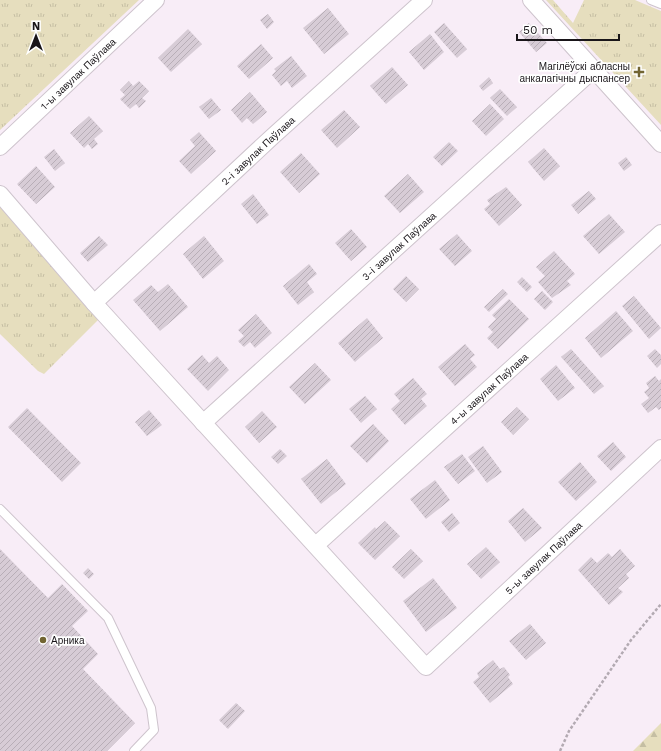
<svg xmlns="http://www.w3.org/2000/svg" width="661" height="751" font-family="'Work Sans',sans-serif">
  <style>
    .grass { fill: url(#grass-tufts) }
    .forest { fill: url(#forest-firs) }
    .building { fill: url(#building-hatch) }
    .lines { fill: none; stroke-linecap: round; stroke-linejoin: round }
    .lane-casing { stroke: #cec4cd; stroke-width: 10 }
    .street-casing { stroke: #cec4cd; stroke-width: 18 }
    .path { stroke: #b3aab2; stroke-width: 2.5; stroke-dasharray: 3 2; stroke-linecap: butt }
    .lane { stroke: #fff; stroke-width: 8 }
    .street { stroke: #fff; stroke-width: 16 }
    .poi-dot { fill: #726532; stroke: #fff; stroke-width: 1.5 }
    .labels { text-anchor: middle; stroke-width: 3.5; stroke-linejoin: round; paint-order: stroke }
    .poi-label { font-size: 10px; fill: #191519; stroke: #fff; text-anchor: end }
    .street-label { font-size: 10px; fill: #191519; stroke: #fff }
  </style>
  <defs>
    <pattern id="grass-tufts" width="24" height="20" patternUnits="userSpaceOnUse"><rect width="24" height="20" fill="#e6debe"/><path d="M3 7l-1-3M5 7V3M7 7l1-3M15 17l-1-3M17 17v-4M19 17l1-3" fill="none" stroke="#c5bea3"/></pattern>
    <pattern id="forest-firs" width="22" height="20" patternUnits="userSpaceOnUse"><rect width="22" height="20" fill="#e6debe"/><path d="M5 1l3.5 6h-7zM16 11l3.5 6h-7z" fill="#c5bea3"/></pattern>
    <pattern id="building-hatch" width="6" height="6" patternUnits="userSpaceOnUse"><rect width="6" height="6" fill="#d7ccd6"/><path d="M-1 1l2-2M0 6l6-6M5 7l2-2" fill="none" stroke="#b8aeb7"/></pattern>
  </defs>
  <rect width="100%" height="100%" fill="#f8edf7"/>
  <path class="grass" d="M0 0H139L0 130Z
    M546 0H553L573 23 584 0H635L661 11V125Z
    M0 203 99 319 44 374 38 371 0 334Z"/>
  <path class="forest" d="M661 723V751H633Z"/>
  <path class="building" d="M328 8 349 34 324 54 303 28Z
    M268 14 274 22 267 29 260 20Z
    M444 23 467 49 457 58 434 32Z
    M529 23 547 43 536 52 519 32Z
    M188 29 202 44 171 72 158 58Z
    M430 34 444 52 424 70 409 52Z
    M261 44 273 58 249 79 237 66Z
    M291 56 307 76 292 88 287 81 281 86 272 75 276 71 274 69Z
    M392 67 408 85 386 104 370 86Z
    M489 77 493 83 483 91 479 86Z
    M129 81 133 86 139 81 149 91 142 98 146 101 139 108 136 104 130 109 120 99 125 95 120 90Z
    M500 89 517 107 507 116 490 98Z
    M250 92 267 112 253 124 247 118 242 123 231 110Z
    M211 98 221 110 209 119 199 107Z
    M490 104 504 119 486 136 472 121Z
    M344 110 360 127 337 148 321 130Z
    M89 116 103 131 94 139 98 144 92 149 88 144 84 148 70 133Z
    M199 132 216 151 191 174 179 161 195 146 190 140Z
    M449 142 458 151 442 166 433 157Z
    M544 148 560 166 544 181 528 162Z
    M54 149 65 163 55 171 44 157Z
    M301 153 320 174 299 193 280 172Z
    M626 157 632 165 624 171 618 163Z
    M36 166 55 187 36 204 17 184Z
    M408 174 424 192 400 213 384 196Z
    M506 187 522 205 499 226 484 209 490 204 487 200Z
    M589 191 596 199 578 214 571 205Z
    M253 194 269 215 257 224 241 204Z
    M609 214 625 232 599 254 583 236Z
    M351 229 367 247 351 261 335 243Z
    M457 234 472 251 455 266 439 249Z
    M99 236 108 245 88 262 80 253Z
    M204 236 224 261 203 279 183 254Z
    M554 251 575 274 567 281 571 285 552 298 538 282 545 276 536 267Z
    M309 264 317 274 307 282 314 292 298 305 283 286Z
    M406 276 419 289 406 302 393 289Z
    M522 277 532 287 527 292 517 282Z
    M168 284 188 307 160 331 133 300 151 285 158 292Z
    M503 289 508 294 489 312 484 307Z
    M542 291 553 302 545 310 534 299Z
    M634 296 661 328 649 339 622 306Z
    M509 299 529 319 498 349 487 338 493 332 488 327 496 319 492 315Z
    M616 311 633 331 601 358 585 338Z
    M256 314 272 333 255 348 250 342 244 347 238 341 244 336 238 330Z
    M367 318 383 338 355 362 338 343Z
    M465 344 475 355 470 359 477 367 455 386 438 367Z
    M571 349 604 386 594 394 561 357Z
    M655 349 661 355V364L657 368 647 356Z
    M202 355 209 363 217 356 229 370 208 391 187 369Z
    M315 363 331 380 305 404 289 387Z
    M556 365 575 388 558 401 540 379Z
    M655 376 659 381 661 379V408L659 410 656 407 648 413 641 404 649 398 644 392 649 388 646 383Z
    M413 378 427 394 421 399 427 406 405 425 391 409 400 401 394 394Z
    M365 396 377 409 361 423 349 409Z
    M517 407 529 419 513 435 501 422Z
    M27 408 81 463 62 482 8 427Z
    M149 410 162 425 147 436 135 422Z
    M262 411 277 427 259 443 245 427Z
    M373 424 389 441 367 463 350 446Z
    M613 442 626 457 611 471 597 456Z
    M483 446 502 472 487 483 468 457Z
    M280 449 287 456 278 464 271 457Z
    M462 454 475 471 458 484 444 467Z
    M327 459 346 484 321 504 301 479Z
    M580 462 597 482 576 501 558 482Z
    M435 480 450 500 426 519 410 499Z
    M523 508 542 528 525 542 508 521Z
    M452 513 460 523 449 532 441 522Z
    M385 521 400 536 375 560 358 543 375 527 376 529Z
    M486 547 500 562 481 579 467 564Z
    M0 549 48 598 62 584 88 611 72 626 98 654 83 669 135 723 107 751H0Z
    M411 549 423 561 404 579 392 567Z
    M620 549 635 566 626 574 629 578 618 588 623 592 609 605 578 570 591 557 597 563 608 553 612 557Z
    M88 568 94 574 89 579 83 573Z
    M433 578 457 608 426 632 403 601Z
    M530 624 546 643 526 660 509 641Z
    M493 660 500 669 504 667 510 675 508 677 513 684 490 703 473 682 479 677 477 673Z
    M236 703 245 711 228 729 219 720Z"/>
  <g class="lines">
    <defs>
      <path id="lane" d="M651 0 661 4
        M0 509 108 618 151 708 154 730 134 751"/>
      <g id="street">
        <path d="M531 0 661 144"/>
        <path id="s1" d="M0 147 156 0"/>
        <path id="s2" d="M0 194 94 303 426 667 661 448"/>
        <path id="s3" d="M94 303 272 137 424 0"/>
        <path id="s4" d="M203 423 594 69"/>
        <path id="s5" d="M316 545 661 233"/>
      </g>
    </defs>
    <use href="#lane" class="lane-casing"/>
    <use href="#street" class="street-casing"/>
    <path class="path" d="M560 751 569 731 631 640 661 604"/>
    <use href="#lane" class="lane"/>
    <use href="#street" class="street"/>
  </g>
  <g class="poi-dot">
    <path d="M637 66h4v4h4v4h-4v4h-4v-4h-4v-4h4z"/>
    <circle cx="43" cy="640" r="4"/>
  </g>
  <g class="labels">
    <g class="poi-label">
      <text x="630" y="70">Магілёўскі абласны<tspan x="630" dy="12">анкалагічны дыспансер</tspan></text>
      <text x="51" y="644" text-anchor="start">Арника</text>
    </g>
    <g class="street-label">
      <text dy="4" stroke="none"><textPath href="#s1" startOffset="107">1-ы завулак Паўлава</textPath></text>
      <text dy="4" stroke="none"><textPath href="#s3" startOffset="224">2-і завулак Паўлава</textPath></text>
      <text dy="4" stroke="none"><textPath href="#s4" startOffset="264">3-і завулак Паўлава</textPath></text>
      <text dy="4" stroke="none"><textPath href="#s5" startOffset="233">4-ы завулак Паўлава</textPath></text>
      <text dy="4" stroke="none"><textPath href="#s2" startOffset="797">5-ы завулак Паўлава</textPath></text>
    </g>
  </g>
  <g transform="translate(36 36)" stroke="#ffffff" stroke-width="3" paint-order="stroke">
  <path d="M0-3L7 15L0 10L-7 15Z" fill="#191519"/>
  <text y="-6" font-size="11" font-weight="bold" text-anchor="middle" fill="#191519">N</text>
  </g>
  <path d="M517 34v6h102v-6" fill="none" stroke="#191519" stroke-width="2"/>
  <text x="523" y="34" font-size="12" fill="#191519" stroke="#ffffff" stroke-width="3" paint-order="stroke">50 m</text>
</svg>
